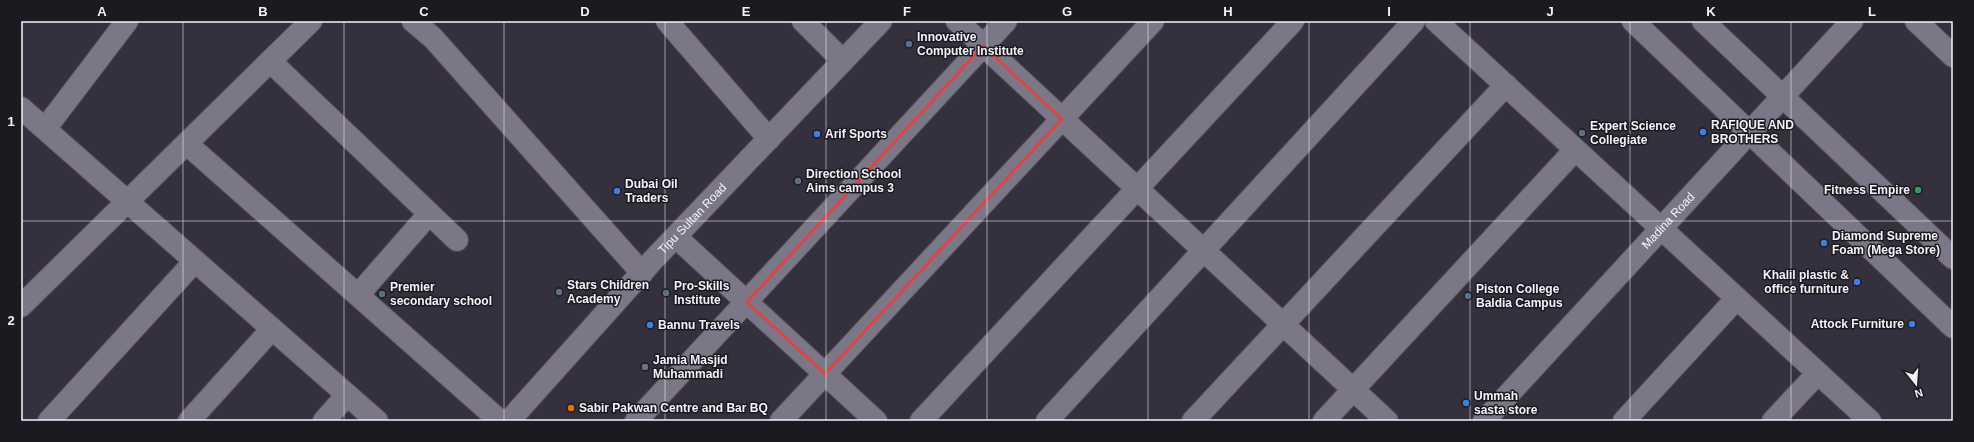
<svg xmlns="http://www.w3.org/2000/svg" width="1974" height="442" font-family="Helvetica,sans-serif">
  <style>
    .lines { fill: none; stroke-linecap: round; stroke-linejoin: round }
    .minor-casing { stroke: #514c58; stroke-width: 24 }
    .tertiary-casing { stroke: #514c58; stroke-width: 24 }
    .secondary-casing { stroke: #514c58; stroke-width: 24 }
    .minor { stroke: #7c7787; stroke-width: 22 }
    .tertiary { stroke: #7c7787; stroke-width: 22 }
    .secondary { stroke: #7c7787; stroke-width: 22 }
    .marked { fill: none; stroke: #db4648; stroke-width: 3; stroke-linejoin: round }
    .grid { fill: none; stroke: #f5f2fb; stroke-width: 1; stroke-opacity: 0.55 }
    .service-dot { fill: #5c6f8a; stroke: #1c1a20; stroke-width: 1.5 }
    .shop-dot { fill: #3f7fe0; stroke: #1c1a20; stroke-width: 1.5 }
    .leisure-dot { fill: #2e9e5b; stroke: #1c1a20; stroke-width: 1.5 }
    .worship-dot { fill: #6b7280; stroke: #1c1a20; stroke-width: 1.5 }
    .food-dot { fill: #e8710a; stroke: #1c1a20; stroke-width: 1.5 }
    .labels { text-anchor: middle; stroke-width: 3; stroke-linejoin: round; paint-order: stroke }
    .poi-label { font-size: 12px; font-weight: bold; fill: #f5f2fb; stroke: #1c1a20; text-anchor: start }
    .street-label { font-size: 12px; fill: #f5f2fb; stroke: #1c1a20 }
    .neatline { fill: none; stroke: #f5f2fb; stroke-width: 1.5 }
    .grid-label { font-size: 13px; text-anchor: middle; font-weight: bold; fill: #f5f2fb }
  </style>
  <rect width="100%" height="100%" fill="#35303e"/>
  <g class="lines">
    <defs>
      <path id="minor" d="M413 21 433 38 642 273
        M667 21 769 139
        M803 21 843 61
        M957 21 1387 421
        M1436 21 1870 421
        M1916 21 1953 56
        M270 61 457 240
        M21 108 377 421
        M45 129 127 21
        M187 144 500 421
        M676 237 876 421
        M358 295 429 214
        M21 306 311 21
        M49 421 195 261
        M189 421 272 329
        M324 421 347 395
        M636 421 1006 21
        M781 421 1153 21
        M921 421 1293 21
        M1047 421 1414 21
        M1193 421 1506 85
        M1324 421 1575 150
        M1624 421 1737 298
        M1773 421 1818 373"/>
      <g id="tertiary">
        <path id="s1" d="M1484 421 1852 21"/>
      </g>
      <g id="secondary">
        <path d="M1633 21 1953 327"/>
        <path d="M1703 21 1953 258"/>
        <path id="s2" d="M509 421 654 259 881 21"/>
      </g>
    </defs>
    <use href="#minor" class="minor-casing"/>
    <use href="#tertiary" class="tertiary-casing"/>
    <use href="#secondary" class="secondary-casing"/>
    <use href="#minor" class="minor"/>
    <use href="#tertiary" class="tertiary"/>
    <use href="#secondary" class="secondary"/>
  </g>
  <path class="marked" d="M983 46 1062 119 825 374 747 302Z"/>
  <path class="grid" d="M183 21V421M344 21V421M504 21V421M665 21V421M826 21V421M987 21V421M1148 21V421M1309 21V421M1470 21V421M1630 21V421M1791 21V421M21 221H1953"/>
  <g class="service-dot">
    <circle cx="909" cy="44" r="4"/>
    <circle cx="1582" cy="133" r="4"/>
    <circle cx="798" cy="181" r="4"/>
    <circle cx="559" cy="292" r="4"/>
    <circle cx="666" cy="293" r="4"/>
    <circle cx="382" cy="294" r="4"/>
    <circle cx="1468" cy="296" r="4"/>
  </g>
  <g class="shop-dot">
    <circle cx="1703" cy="132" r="4"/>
    <circle cx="817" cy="134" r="4"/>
    <circle cx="617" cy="191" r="4"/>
    <circle cx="1824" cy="243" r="4"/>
    <circle cx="1857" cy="282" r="4"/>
    <circle cx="1912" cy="324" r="4"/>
    <circle cx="650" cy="325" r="4"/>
    <circle cx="1466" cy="403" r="4"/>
  </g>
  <circle class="leisure-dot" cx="1918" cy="190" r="4"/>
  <circle class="worship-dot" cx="645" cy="367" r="4"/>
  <circle class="food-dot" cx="571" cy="408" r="4"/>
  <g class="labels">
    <g class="poi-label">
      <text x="917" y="41">Innovative<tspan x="917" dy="14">Computer Institute</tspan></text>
      <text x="1711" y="129">RAFIQUE AND<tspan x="1711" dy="14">BROTHERS</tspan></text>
      <text x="1590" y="130">Expert Science<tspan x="1590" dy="14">Collegiate</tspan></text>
      <text x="825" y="138">Arif Sports</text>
      <text x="806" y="178">Direction School<tspan x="806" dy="14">Aims campus 3</tspan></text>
      <text x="625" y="188">Dubai Oil<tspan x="625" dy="14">Traders</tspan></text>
      <text x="1910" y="194" text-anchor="end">Fitness Empire</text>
      <text x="1832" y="240">Diamond Supreme<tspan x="1832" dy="14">Foam (Mega Store)</tspan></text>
      <text x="1849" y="279" text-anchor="end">Khalil plastic &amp;<tspan x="1849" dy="14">office furniture</tspan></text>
      <text x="567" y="289">Stars Children<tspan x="567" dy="14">Academy</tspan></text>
      <text x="674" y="290">Pro-Skills<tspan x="674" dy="14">Institute</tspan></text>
      <text x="390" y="291">Premier<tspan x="390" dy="14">secondary school</tspan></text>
      <text x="1476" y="293">Piston College<tspan x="1476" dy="14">Baldia Campus</tspan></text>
      <text x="1904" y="328" text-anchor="end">Attock Furniture</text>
      <text x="658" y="329">Bannu Travels</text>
      <text x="653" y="364">Jamia Masjid<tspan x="653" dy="14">Muhammadi</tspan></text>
      <text x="1474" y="400">Ummah<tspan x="1474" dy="14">sasta store</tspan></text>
      <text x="579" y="412">Sabir Pakwan Centre and Bar BQ</text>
    </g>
    <g class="street-label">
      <text dy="4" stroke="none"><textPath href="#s2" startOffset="273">Tipu Sultan Road</textPath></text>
      <text dy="4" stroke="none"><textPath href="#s1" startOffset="272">Madina Road</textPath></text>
    </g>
  </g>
  <rect width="1974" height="442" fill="none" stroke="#1c1a20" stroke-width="44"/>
  <g transform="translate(1916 384) rotate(163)" stroke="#1c1a20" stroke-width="3" paint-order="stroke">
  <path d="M0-3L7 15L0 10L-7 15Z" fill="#f5f2fb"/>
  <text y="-6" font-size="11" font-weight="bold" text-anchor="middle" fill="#f5f2fb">N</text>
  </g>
  <rect x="22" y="22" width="1930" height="398" class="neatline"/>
  <g class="grid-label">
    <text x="102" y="16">A</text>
    <text x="263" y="16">B</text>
    <text x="424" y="16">C</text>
    <text x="585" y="16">D</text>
    <text x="746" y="16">E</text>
    <text x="907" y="16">F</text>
    <text x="1067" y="16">G</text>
    <text x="1228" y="16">H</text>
    <text x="1389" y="16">I</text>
    <text x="1550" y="16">J</text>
    <text x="1711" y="16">K</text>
    <text x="1872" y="16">L</text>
    <text x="11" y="126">1</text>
    <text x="11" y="325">2</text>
  </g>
</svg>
